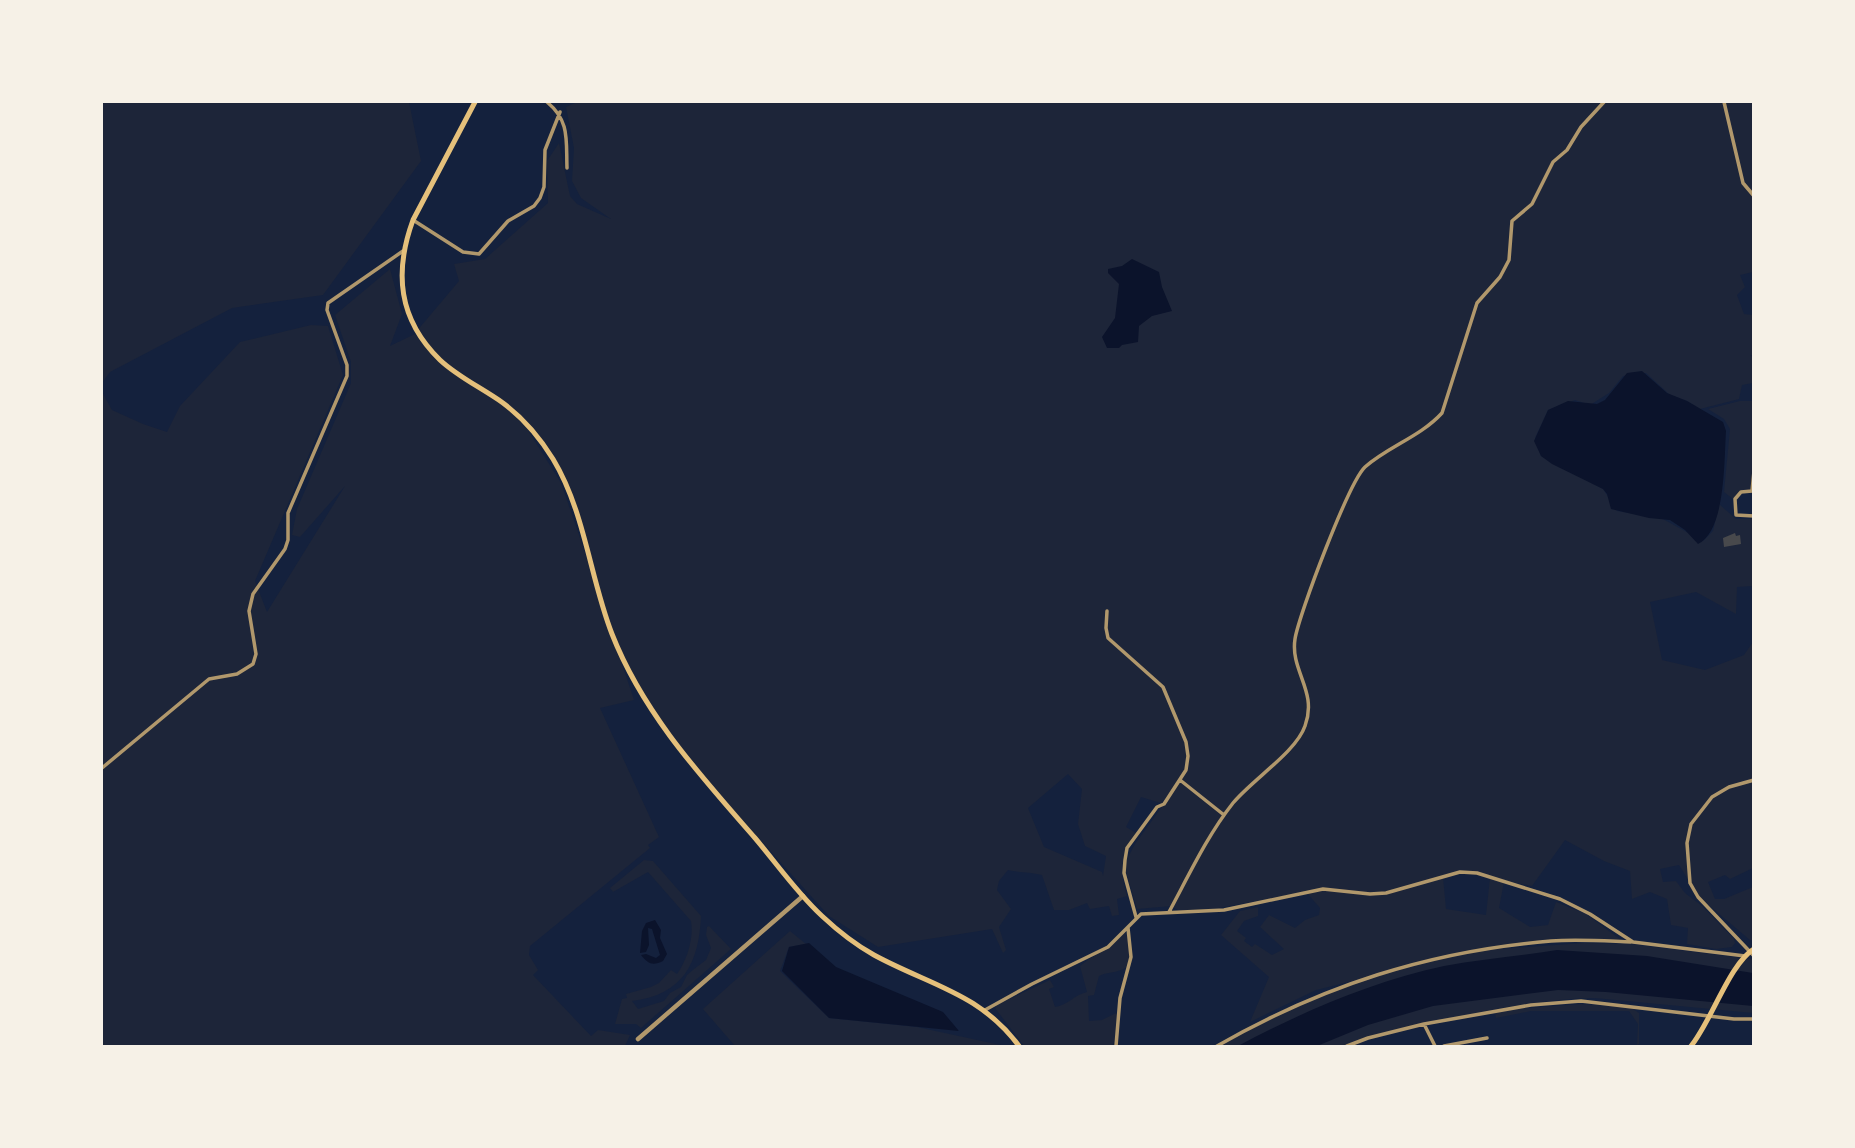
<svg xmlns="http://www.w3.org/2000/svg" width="1855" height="1148" font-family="'Fira Sans',sans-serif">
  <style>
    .green { fill: #1d2539; fill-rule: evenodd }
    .water { fill: #0b132b }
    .building { fill: #48494c }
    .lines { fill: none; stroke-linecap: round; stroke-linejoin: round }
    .minor { stroke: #b1986c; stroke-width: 3.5 }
    .tertiary { stroke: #b1986c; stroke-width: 4.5 }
    .secondary { stroke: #e5c07b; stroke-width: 5 }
  </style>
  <rect width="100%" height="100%" fill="#14213d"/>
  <path class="green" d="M102 102H409L421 161 323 295 232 308 110 372 102 383Z
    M577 102H1753V272L1740 275 1745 287 1737 295 1744 314 1753 315V356L1750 355 1753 357V383L1742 385 1739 399 1700 409 1687 401 1670 395 1646 373 1623 376 1609 393 1590 405 1575 400 1548 410 1535 438 1541 456 1603 489 1617 511 1661 518 1703 541 1713 531 1719 504 1736 519H1753V586L1737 587 1736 614 1696 592 1650 602 1662 660 1705 670 1744 655 1753 642V868L1730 879 1725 875 1708 882 1715 899H1724L1753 887V940H1750L1699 897 1679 865 1660 869 1663 882 1676 881 1685 893 1702 906 1734 939 1735 943 1732 947 1716 949 1687 944 1688 928 1671 925 1667 899 1650 892 1632 899 1630 871 1604 861 1565 840 1532 886 1500 880 1504 882 1499 908 1530 927 1548 925 1556 902 1586 914 1621 940 1555 941 1497 949 1584 943 1631 944 1750 959 1753 958V1013L1595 998C1519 999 1442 1022 1368 1038L1348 1046H1221L1271 1017 1357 980 1316 990 1250 1022 1269 977 1221 935 1240 911 1258 907V916L1244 921 1237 931 1246 938 1244 941 1252 947 1255 944 1272 955 1284 949 1260 927 1269 915 1295 928 1305 920 1319 915 1320 908 1306 892 1197 912 1179 911 1172 906 1137 909 1124 865 1135 844 1164 804 1141 797 1126 827 1136 833C1120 852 1120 873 1127 896L1117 899 1119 915 1112 916 1109 906 1090 909 1087 903 1069 910H1054L1042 875C1031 872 1020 873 1008 870L999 881 997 890 1011 909 999 927 1006 950 1003 953 992 929 878 947 829 916 719 794 649 706 610 628 634 700 600 708 659 837 648 845 650 848 530 946 529 955 538 970 533 975 591 1036 598 1030 630 1035 625 1046H102V392L112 410 143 424 167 432 180 406 240 342 311 325 328 326 343 375 255 581 267 612 345 486 300 537 292 535 297 509 351 383V362L335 315 390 269 402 314 390 346 415 334 429 351 416 332 459 281 454 264 485 259 548 203 547 161 559 143 570 196 577 204 611 219 581 198 572 181 574 148 566 107ZM526 427C564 456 586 550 600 596L561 483ZM1068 774 1082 789 1078 824 1085 846 1106 856 1103 876 1102 872 1044 847 1028 808ZM1460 872 1490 878 1486 915 1446 909 1443 877Z
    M1740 401H1753L1752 490 1741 491 1733 499 1724 492 1730 429 1724 419 1708 409Z
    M644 860 653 861 701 916C699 963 683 995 632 1001L638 1009 664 1001 670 993 681 987 687 975 694 969 706 960 711 948 706 935 707 927 709 926 731 949 641 1028 636 1024H615L622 999 627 998 626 994 651 987 659 983 671 970 677 974C687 960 694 938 691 921L648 872 613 892 610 888Z
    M790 931 806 944 789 947 780 971 829 1018 917 1027 1005 1046H735L703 1009Z
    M1124 933H1127C1128 944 1135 967 1121 970 1113 973 1107 972 1099 976L1094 995 1088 996 1089 1021 1102 1020 1116 1013C1123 1023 1116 1036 1112 1046H1024L995 1008 997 1005 1050 980 1054 987 1049 989 1055 1007C1068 1005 1074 995 1087 992L1080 966Z
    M1581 1004 1630 1007 1639 1013V1044L1637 1045 1638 1024 1629 1011H1531L1496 1018 1495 1013 1514 1009Z"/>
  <path class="water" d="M1132 259 1159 272 1162 287 1172 311 1152 316 1139 326 1138 342 1122 345 1119 348H1107L1102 337 1115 318 1119 284 1108 273V269L1122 266Z
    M1642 371 1667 393 1687 401 1723 422 1726 431C1724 459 1726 531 1698 544L1685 530 1670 520 1649 518 1611 509 1607 494 1603 489 1552 464 1541 456 1534 441 1548 410 1568 401 1597 404 1605 400 1627 373Z
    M655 920 661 930 660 938 667 954 663 961C653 966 648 964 641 955L646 954 656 958 660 955 652 929 648 928 649 945 646 952 640 953 642 931 646 923Z
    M809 943 836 967 943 1012 959 1031 829 1018 782 971 789 947Z
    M1557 950 1647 956 1753 973V1006L1606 992 1558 990 1433 1006 1368 1025 1317 1046H1238C1304 1011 1371 982 1444 966 1481 959 1520 956 1557 950Z"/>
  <path class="building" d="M1735 533 1736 536 1740 535 1741 544 1724 547 1723 538Z"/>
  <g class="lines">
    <path class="minor" d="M547 102C570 121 566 140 567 168
      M1724 102 1743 183 1754 196
      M413 220 463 252 479 254 508 221 534 206 540 198 544 187 545 150 560 112
      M1754 471 1752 491 1741 492 1735 499 1736 515 1754 516
      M1107 611 1106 628 1108 638 1163 687 1186 742 1188 756 1186 770 1164 804 1157 807 1127 848 1125 860 1124 873 1136 917
      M102 768 209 679 237 674 253 664 256 654 249 611 253 594 285 549 288 540V513L347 376V365L327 310 328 303 403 251
      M1180 780 1224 815
      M1754 780 1729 787 1712 797 1691 824 1687 843 1690 883 1698 897 1754 956
      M1169 912C1189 875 1207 836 1233 803 1253 779 1296 752 1305 726 1318 691 1290 671 1295 639 1299 614 1349 482 1365 467 1389 446 1420 437 1442 413L1477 303 1500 277 1509 260 1512 221 1532 204 1553 162 1567 150 1581 127 1604 102
      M985 1010 1032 984 1108 947 1141 914 1224 910 1323 889 1370 894 1386 893 1460 872 1477 873 1560 899 1590 914 1633 942 1745 956
      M1424 1024 1435 1046
      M1116 1046 1120 998 1131 957 1128 928
      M1217 1046C1322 986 1429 951 1551 941 1578 939 1605 941 1631 942
      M1347 1046 1368 1038 1424 1024 1531 1005 1581 1001 1734 1019H1754
      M1444 1046 1487 1038"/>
    <path class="tertiary" d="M638 1039 803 896"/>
    <path class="secondary" d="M475 102 413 220C394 272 398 319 440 360 458 377 482 388 503 403 523 418 540 438 553 459 585 512 590 578 612 634 643 713 700 775 755 838 777 864 797 893 822 916 838 931 856 945 874 955 929 985 980 993 1019 1046
      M1691 1046C1711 1022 1730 963 1754 949"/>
  </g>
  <rect width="1855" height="1148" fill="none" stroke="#f6f1e7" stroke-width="206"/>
</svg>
